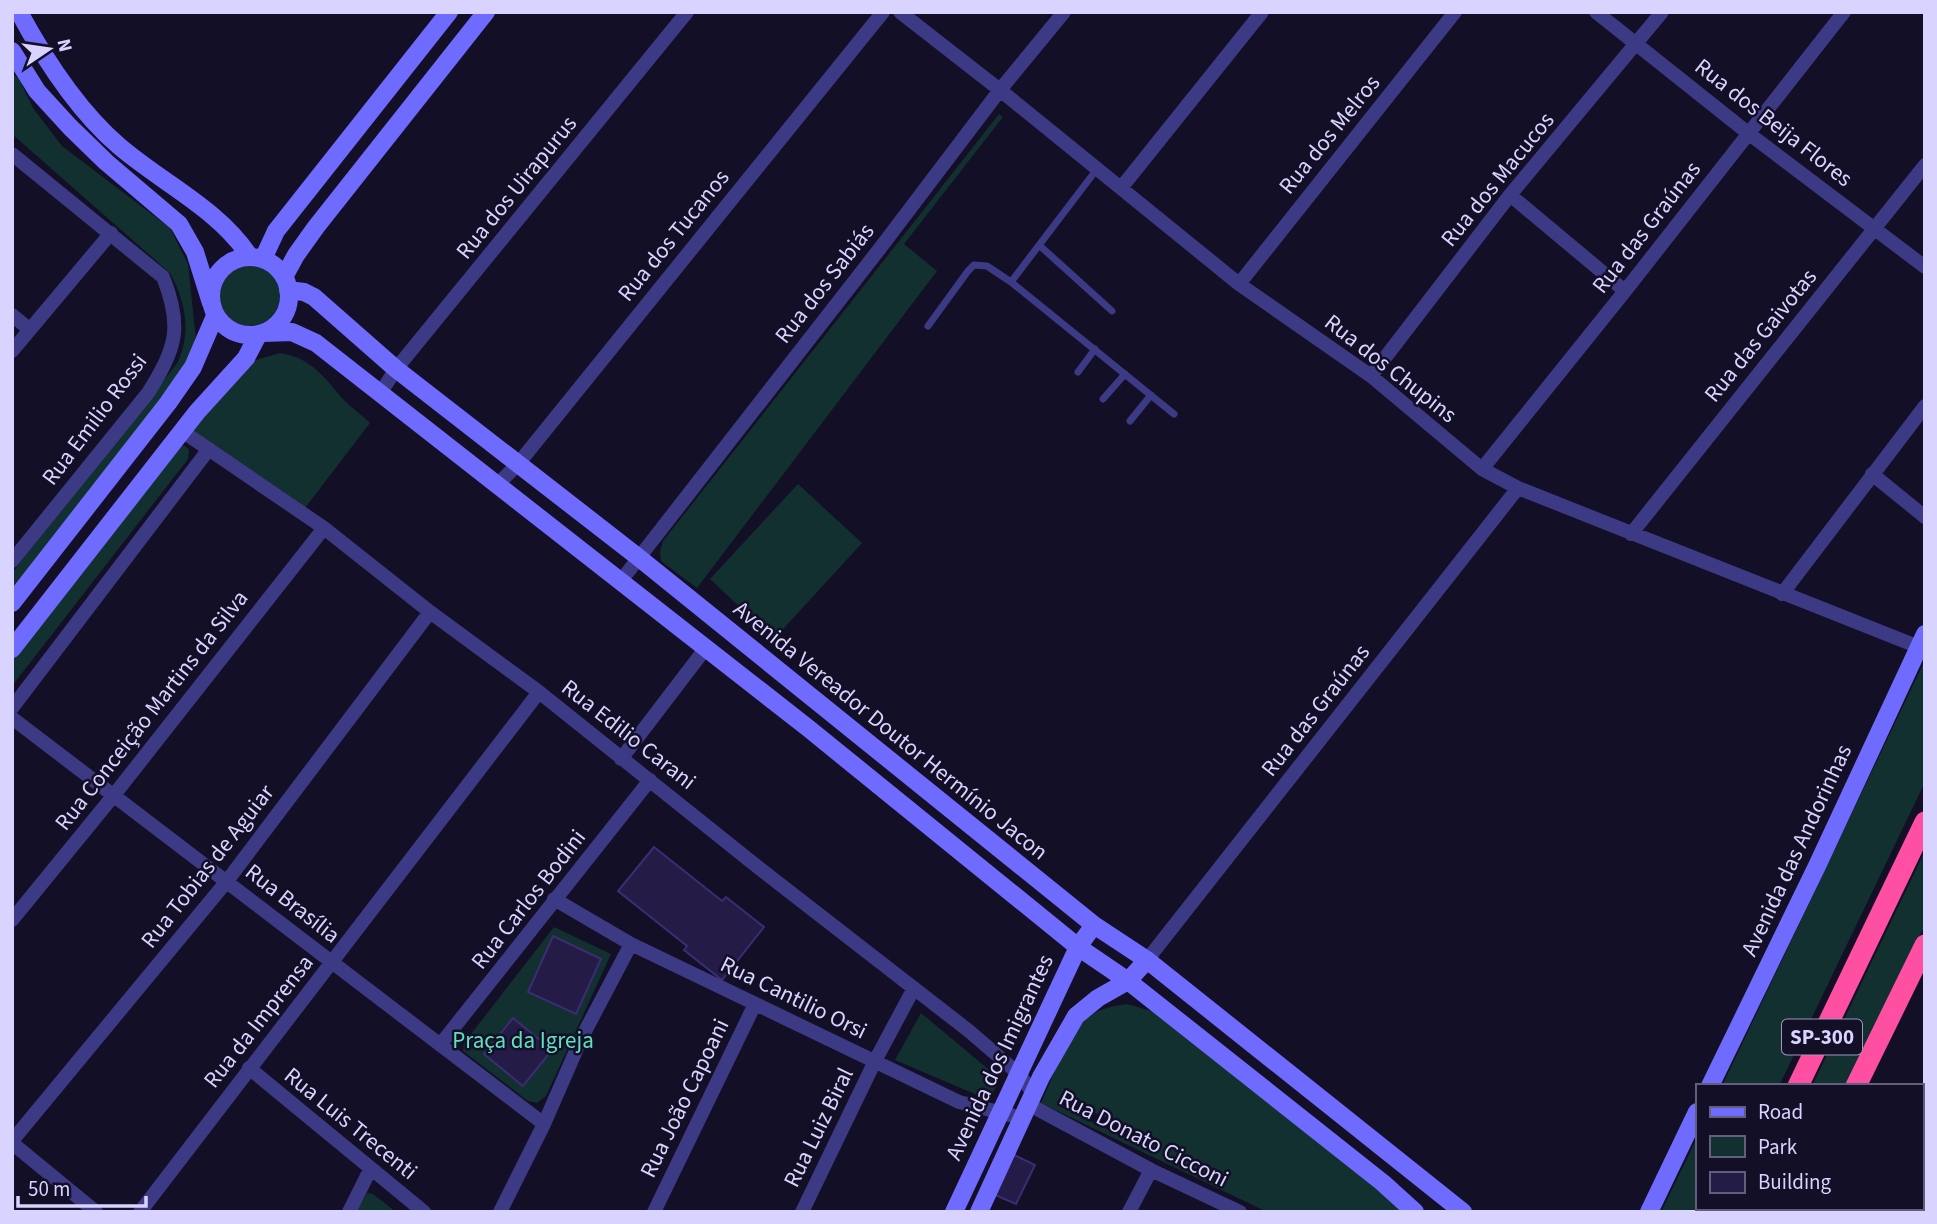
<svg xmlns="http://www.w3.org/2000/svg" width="1937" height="1224" font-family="'Source Sans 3',sans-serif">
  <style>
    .green { fill: #12302f; fill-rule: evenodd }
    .building { fill: #241b47; stroke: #3b2d73; stroke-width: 2 }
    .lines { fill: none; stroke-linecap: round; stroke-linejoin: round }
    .lane { stroke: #3d3a85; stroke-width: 7 }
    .street { stroke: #3d3a85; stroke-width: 14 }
    .secondary { stroke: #6f6bff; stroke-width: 18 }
    .highway { stroke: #ff4fa3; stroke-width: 21 }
    .labels { text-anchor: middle; stroke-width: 5; stroke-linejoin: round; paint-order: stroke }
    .shield { fill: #130f26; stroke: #9e99be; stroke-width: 2 }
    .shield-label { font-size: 21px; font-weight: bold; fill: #d9d4ff }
    .street-label { font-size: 23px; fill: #d9d4ff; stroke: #130f26 }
    .park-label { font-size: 23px; fill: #5fe0c0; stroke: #130f26 }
  </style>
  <rect width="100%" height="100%" fill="#130f26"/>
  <path class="green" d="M12 73 19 79 33 108 62 146 170 228 188 264 196 340 182 376 12 591V573L178 362C191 331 186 303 170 273L12 134Z
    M999 114 1003 117 904 244 937 271 697 588 661 561 660 552 663 541Z
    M218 295a31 31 0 1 1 62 0a31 31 0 1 1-62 0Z
    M280 353C309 357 324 376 341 397 349 406 361 414 370 423L305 508 189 431 252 361Z
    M180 445 185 446 189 450 188 459 12 686V655Z
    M798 484 862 543 774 639 710 579Z
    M1925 660V782L1779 1086H1722Z
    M1925 851V925L1847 1086H1812Z
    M554 927 611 954 546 1096 537 1103 528 1101 463 1051 464 1043Z
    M1127 1004 1155 1012 1405 1212H1267L1041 1103C1053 1078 1068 1032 1090 1016 1101 1008 1114 1006 1127 1004ZM1065 1098 1143 1136 1140 1145 1061 1107Z
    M921 1013 1000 1079 989 1100 895 1060Z
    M1697 1138V1208H1721L1719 1212H1661Z
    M367 1193 373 1194 396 1212H356Z"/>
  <path class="building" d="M654 847 722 901 726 897 764 927 722 980 684 950 687 946 618 891Z
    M553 936 601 959 576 1014 528 992Z
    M513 1018 552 1050 523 1086 484 1054Z
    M1014 1155 1035 1165 1016 1204 995 1195Z"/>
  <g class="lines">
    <path class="lane" d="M1039 245 1112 311
      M1011 282 1097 169
      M928 326 968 271 974 265 987 266 1011 282 1174 414
      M1078 372 1095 349
      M1103 399 1125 374
      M1130 421 1151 395"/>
    <path class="street" d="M900 12 1000 90 1239 284 1371 376 1482 469 1518 488 1919 647
      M1596 12 1748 133 1925 267
      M12 154 163 277C183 327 176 348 148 393L12 561
      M1121 188 1262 12
      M1510 195 1625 291
      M1239 284 1455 12
      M12 315 29 329
      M12 351 111 233
      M1371 376 1510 195 1662 12
      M381 392 396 369 687 12
      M182 431 324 528 430 612 539 692 759 868 969 1031 1019 1074 1033 1093
      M1482 469 1625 291 1844 12
      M1872 474 1925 517
      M497 485 518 464 883 12
      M1631 534 1925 165
      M620 582 881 247 1000 90 1064 12
      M1782 594 1925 406
      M12 708 209 449
      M12 718 544 1124
      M621 759 705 649
      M554 899 631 944 959 1102 1022 1118
      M12 920 114 795 324 528
      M1147 960 1518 488
      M440 1045 650 780
      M249 1068 424 1212
      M1028 1104 1151 1170 1240 1212
      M12 1141 227 881 430 612
      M12 1143 96 1212
      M140 1212 539 692
      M349 1212 370 1170
      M500 1212 544 1124 582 1037 631 944
      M654 1212 755 1004
      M802 1212 875 1061 914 988
      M1129 1212 1151 1170"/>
    <path class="secondary" d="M19 12C45 60 77 110 119 146 162 183 219 209 250 257
      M12 51 37 91 70 127 106 162 179 224 195 252 211 303
      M211 296a39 39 0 1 1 78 0a39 39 0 1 1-78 0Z
      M263 259 276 231 449 12
      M284 277 296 255 316 227 486 12
      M288 290 304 292 314 297 396 369 638 557 1094 925 1147 960 1463 1212
      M263 333 292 332 316 343 808 728 1078 947 1128 981 1383 1183 1415 1212
      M12 603 168 403 193 367 215 316
      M12 649 197 412 246 358 258 335
      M1710 1086 1817 866 1925 634
      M954 1212 1078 947 1094 925
      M979 1212 1041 1077 1076 1016 1098 998 1128 981 1147 960
      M1649 1212 1697 1112"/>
    <path class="highway" d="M1798 1086 1925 822
      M1856 1086 1925 945
      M1737 1212 1739 1208
      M1795 1212 1796 1208"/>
  </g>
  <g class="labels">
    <rect class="shield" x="1782" y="1019.5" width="80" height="35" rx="5"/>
    <g class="shield-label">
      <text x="1822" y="1044">SP-300</text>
    </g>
    <g class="street-label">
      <text transform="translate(1774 122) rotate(38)" y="8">Rua dos Beija Flores</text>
      <text transform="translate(1329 134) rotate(-51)" y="8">Rua dos Melros</text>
      <text transform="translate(1497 179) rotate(-51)" y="8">Rua dos Macucos</text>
      <text transform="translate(516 187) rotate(-51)" y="8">Rua dos Uirapurus</text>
      <text transform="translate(1646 227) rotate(-52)" y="8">Rua das Graúnas</text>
      <text transform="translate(673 235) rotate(-51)" y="8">Rua dos Tucanos</text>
      <text transform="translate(824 283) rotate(-52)" y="8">Rua dos Sabiás</text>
      <text transform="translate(1760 335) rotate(-51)" y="8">Rua das Gaivotas</text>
      <text transform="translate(1391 368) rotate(38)" y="8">Rua dos Chupins</text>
      <text transform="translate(94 419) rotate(-53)" y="8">Rua Emilio Rossi</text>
      <text transform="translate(151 710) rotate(-52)" y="8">Rua Conceição Martins da Silva</text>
      <text transform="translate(1315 710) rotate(-52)" y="8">Rua das Graúnas</text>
      <text transform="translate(891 730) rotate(39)" y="8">Avenida Vereador Doutor Hermínio Jacon</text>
      <text transform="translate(629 734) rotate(38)" y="8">Rua Edilio Carani</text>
      <text transform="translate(1796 850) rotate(-65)" y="8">Avenida das Andorinhas</text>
      <text transform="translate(207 866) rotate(-52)" y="8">Rua Tobias de Aguiar</text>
      <text transform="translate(528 899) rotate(-52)" y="8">Rua Carlos Bodini</text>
      <text transform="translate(293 903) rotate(38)" y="8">Rua Brasília</text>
      <text transform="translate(794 997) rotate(26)" y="8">Rua Cantilio Orsi</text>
      <text transform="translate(258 1021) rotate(-52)" y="8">Rua da Imprensa</text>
      <text transform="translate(999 1057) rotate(-65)" y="8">Avenida dos Imigrantes</text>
      <text transform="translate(684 1098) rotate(-64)" y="8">Rua João Capoani</text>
      <text transform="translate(351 1123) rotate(39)" y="8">Rua Luis Trecenti</text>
      <text transform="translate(818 1127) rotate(-64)" y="8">Rua Luiz Biral</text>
      <text transform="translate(1144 1138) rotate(27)" y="8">Rua Donato Cicconi</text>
    </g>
    <g class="park-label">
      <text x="523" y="1048">Praça da Igreja</text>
    </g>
  </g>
  <rect width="1937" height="1224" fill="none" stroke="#d9d4ff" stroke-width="28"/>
  <rect x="1696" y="1084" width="228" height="126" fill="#130f26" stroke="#625e7d" stroke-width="2"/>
  <rect x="1710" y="1107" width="35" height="10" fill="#6f6bff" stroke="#625e7d" stroke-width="2"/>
  <text x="1758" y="1119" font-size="21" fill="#d9d4ff">Road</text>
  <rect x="1710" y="1136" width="35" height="21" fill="#12302f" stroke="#625e7d" stroke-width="2"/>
  <text x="1758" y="1154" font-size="21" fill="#d9d4ff">Park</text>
  <rect x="1710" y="1172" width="35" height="21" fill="#241b47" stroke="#625e7d" stroke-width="2"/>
  <text x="1758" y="1189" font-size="21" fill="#d9d4ff">Building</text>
  <g transform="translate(49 49) rotate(77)" stroke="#130f26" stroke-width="5" paint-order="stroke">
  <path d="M0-5L12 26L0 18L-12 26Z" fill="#d9d4ff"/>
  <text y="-10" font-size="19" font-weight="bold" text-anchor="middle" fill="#d9d4ff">N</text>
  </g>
  <path d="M18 1196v10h128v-10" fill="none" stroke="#d9d4ff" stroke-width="3.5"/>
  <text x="28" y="1196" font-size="21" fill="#d9d4ff" stroke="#130f26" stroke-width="5" paint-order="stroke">50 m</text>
</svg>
